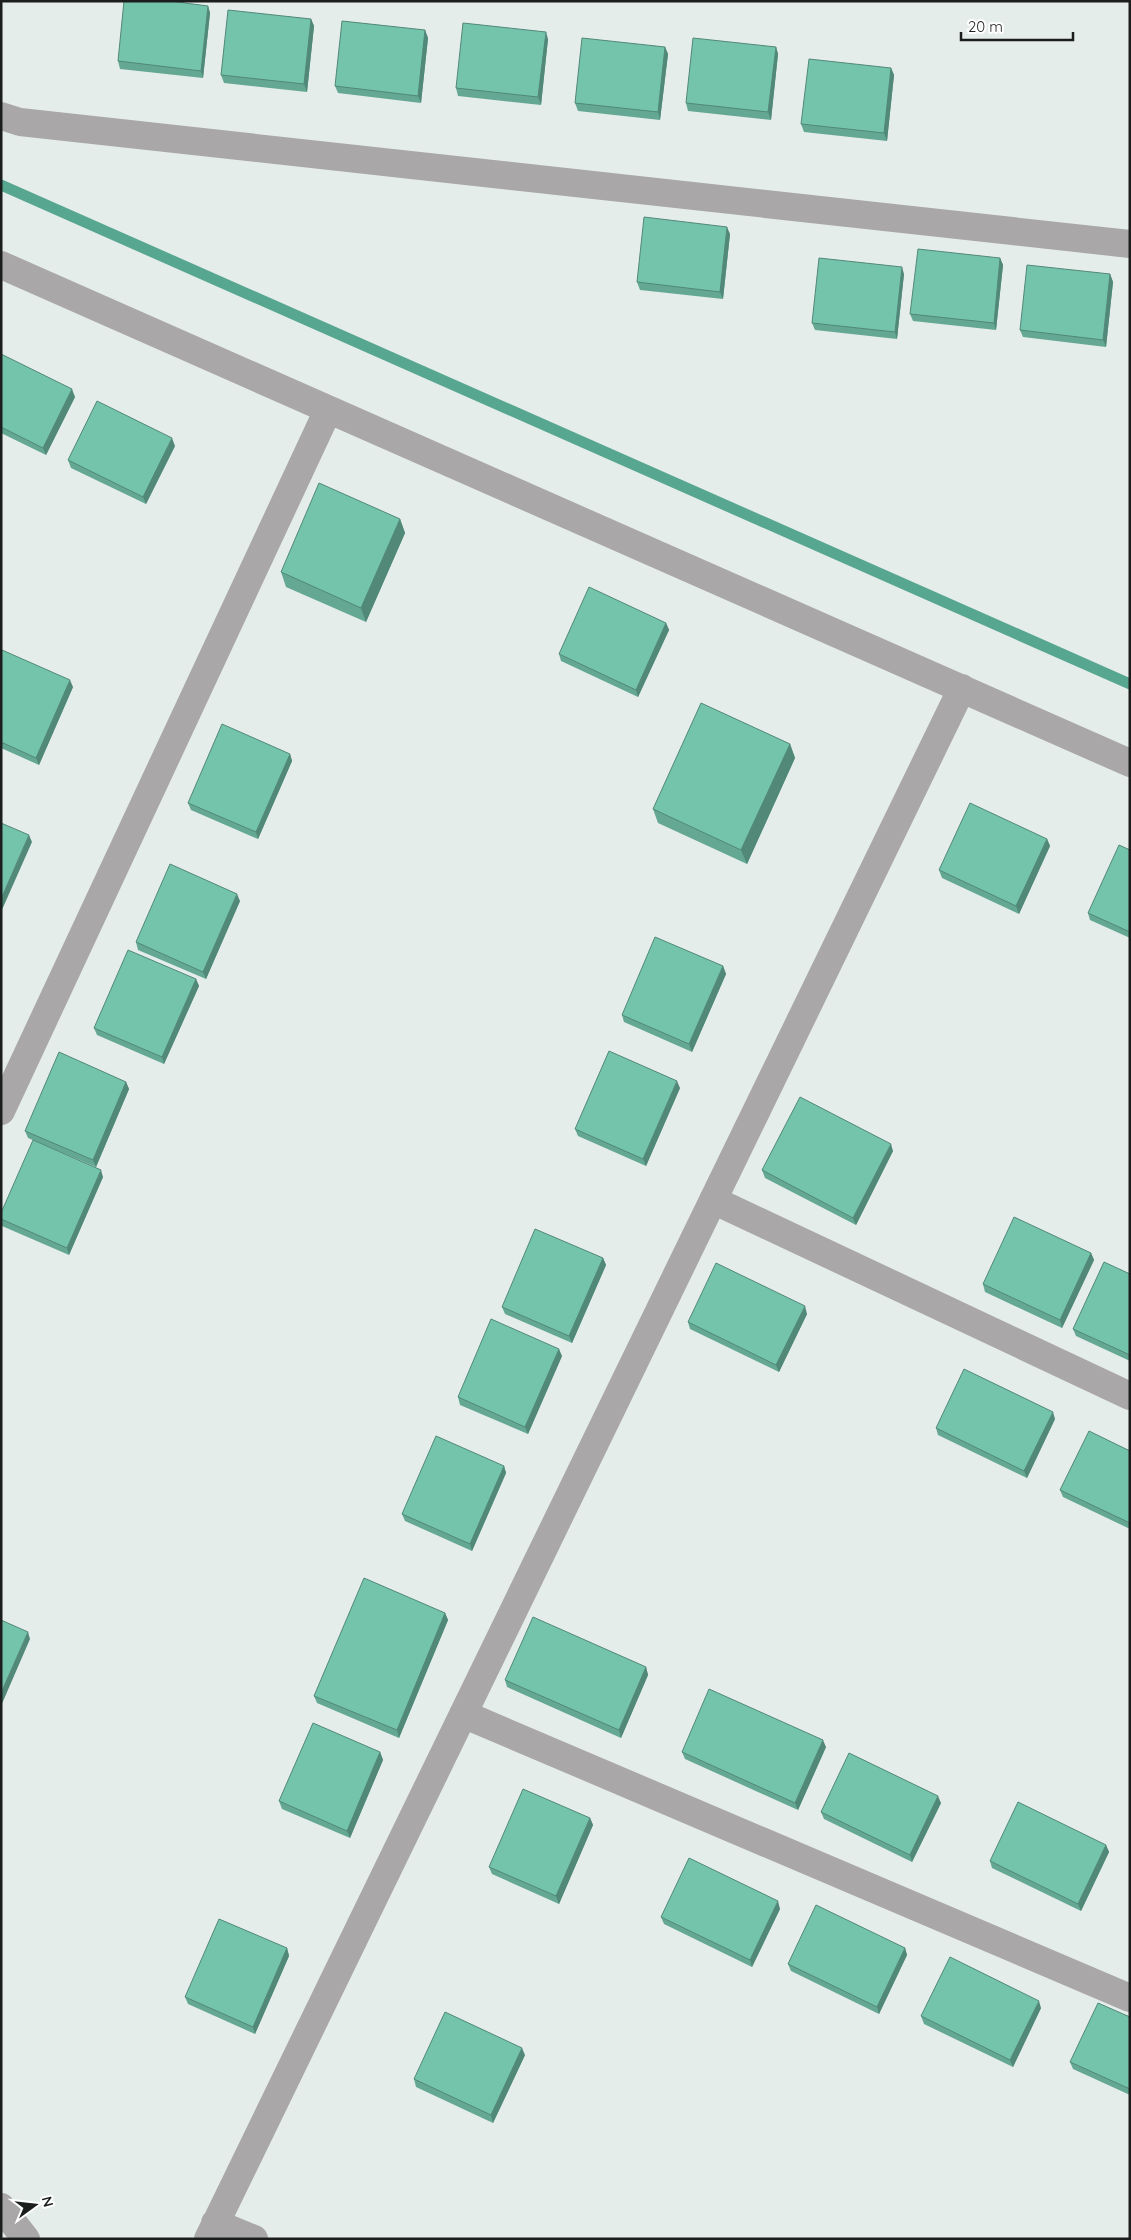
<svg xmlns="http://www.w3.org/2000/svg" width="1131" height="2240" font-family="Quicksand,sans-serif">
  <style>
    .lines { fill: none; stroke-linecap: round; stroke-linejoin: round }
    .stream { stroke: #57a68f; stroke-width: 11 }
    .minor { stroke: #aaa7a9; stroke-width: 28 }
    .wall { fill: #64a893 }
    .shaded-wall { fill: #518878 }
    .building { fill: #74c3ab; stroke: #518878 }
  </style>
  <rect width="100%" height="100%" fill="#e5edea"/>
  <g class="lines">
    <path class="stream" d="M1 185 1130 684"/>
    <path class="minor" d="M1 116 20 122 1130 244
      M1 265 1130 763
      M1 1111 328 410
      M713 1200 1130 1396
      M463 1714 1130 1998
      M1 2207 26 2239
      M215 2223 254 2239
      M208 2239 962 688"/>
  </g>
  <path class="wall" d="M208 6 210 13 203 78 120 69 118 61Z
    M311 19 314 26 307 92 224 83 221 75Z
    M425 30 428 38 421 103 338 93 335 86Z
    M548 39 541 105 458 96 456 88Z
    M665 47 668 54 660 120 578 111 575 103Z
    M776 47 778 54 771 120 688 111 686 103Z
    M891 68 894 75 887 141 804 132 801 124Z
    M730 234 723 299 640 290 637 282Z
    M1000 258 1003 265 996 330 913 321 910 314Z
    M904 274 897 339 815 330 812 323Z
    M1110 274 1113 282 1106 347 1023 337 1020 330Z
    M1 354 75 397 46 455 1 433Z
    M175 446 146 504 71 468 68 460Z
    M400 519 405 533 366 622 286 587 281 572Z
    M666 623 669 630 638 697 561 661 559 654Z
    M1 652 73 687 39 765 1 748Z
    M790 744 795 758 747 864 658 823 653 809Z
    M290 754 292 761 258 839 191 810 188 803Z
    M1047 839 1050 846 1019 914 942 878 939 870Z
    M1130 850V938L1090 920 1088 913Z
    M240 901 206 979 138 950 136 942Z
    M723 966 726 974 692 1052 624 1022 622 1015Z
    M196 979 199 986 164 1064 97 1035 94 1028Z
    M126 1082 129 1089 96 1167 28 1138 25 1131Z
    M680 1088 646 1166 578 1136 575 1129Z
    M893 1151 856 1225 765 1178 762 1170Z
    M103 1177 69 1255 2 1226 1 1219Z
    M1091 1253 1094 1260 1062 1328 985 1292 983 1284Z
    M603 1258 606 1265 572 1343 505 1314 502 1307Z
    M1130 1274V1361L1076 1336 1073 1329Z
    M807 1314 779 1372 690 1329 688 1322Z
    M562 1356 528 1434 460 1405 458 1397Z
    M1055 1419 1027 1478 938 1435 936 1428Z
    M1130 1451V1529L1063 1497 1060 1490Z
    M504 1466 506 1473 472 1551 405 1521 402 1514Z
    M445 1613 448 1620 399 1738 317 1703 314 1696Z
    M646 1667 648 1675 621 1738 507 1687 505 1680Z
    M826 1747 798 1810 685 1759 682 1752Z
    M380 1752 383 1760 350 1838 282 1809 279 1801Z
    M941 1803 912 1862 824 1819 821 1812Z
    M590 1818 593 1825 559 1904 492 1874 489 1867Z
    M1106 1845 1109 1852 1081 1911 992 1868 990 1861Z
    M780 1909 752 1967 664 1924 661 1917Z
    M287 1948 289 1956 255 2034 188 2004 185 1997Z
    M905 1948 907 1955 879 2014 791 1971 788 1964Z
    M1041 2008 1013 2067 924 2024 921 2016Z
    M1130 2017V2095L1073 2069 1070 2062Z
    M525 2055 493 2123 416 2087 414 2079Z"/>
  <path class="shaded-wall" d="M208 6 210 13 203 78 201 71Z
    M311 19 314 26 307 92 304 84Z
    M425 30 428 38 421 103 418 96Z
    M546 32 548 39 541 105 538 97Z
    M665 47 668 54 660 120 658 112Z
    M776 47 778 54 771 120 768 112Z
    M891 68 894 75 887 141 884 133Z
    M727 227 730 234 723 299 720 292Z
    M1000 258 1003 265 996 330 994 323Z
    M902 267 904 274 897 339 895 332Z
    M1110 274 1113 282 1106 347 1103 340Z
    M72 389 75 397 46 455 43 448Z
    M172 438 175 446 146 504 143 497Z
    M400 519 405 533 366 622 361 608Z
    M666 623 669 630 638 697 636 690Z
    M70 680 73 687 39 765 36 758Z
    M790 744 795 758 747 864 741 850Z
    M290 754 292 761 258 839 256 832Z
    M29 835 32 842 1 912V899Z
    M1047 839 1050 846 1019 914 1016 906Z
    M237 894 240 901 206 979 203 972Z
    M723 966 726 974 692 1052 689 1044Z
    M196 979 199 986 164 1064 162 1057Z
    M677 1081 680 1088 646 1166 643 1159Z
    M126 1082 129 1089 96 1167 93 1160Z
    M891 1144 893 1151 856 1225 853 1218Z
    M101 1170 103 1177 69 1255 67 1248Z
    M1091 1253 1094 1260 1062 1328 1060 1320Z
    M603 1258 606 1265 572 1343 569 1336Z
    M805 1306 807 1314 779 1372 776 1365Z
    M559 1349 562 1356 528 1434 525 1427Z
    M1053 1412 1055 1419 1027 1478 1024 1471Z
    M504 1466 506 1473 472 1551 470 1544Z
    M445 1613 448 1620 399 1738 397 1730Z
    M28 1632 30 1639 1 1706V1693Z
    M646 1667 648 1675 621 1738 619 1730Z
    M823 1740 826 1747 798 1810 795 1803Z
    M380 1752 383 1760 350 1838 347 1831Z
    M938 1796 941 1803 912 1862 910 1855Z
    M590 1818 593 1825 559 1904 556 1896Z
    M1106 1845 1109 1852 1081 1911 1078 1904Z
    M778 1901 780 1909 752 1967 750 1960Z
    M287 1948 289 1956 255 2034 253 2027Z
    M905 1948 907 1955 879 2014 877 2007Z
    M1039 2001 1041 2008 1013 2067 1010 2060Z
    M522 2048 525 2055 493 2123 491 2115Z"/>
  <path class="building" d="M124 1H170L208 6 201 71 118 61Z
    M228 10 311 19 304 84 221 75Z
    M342 21 425 30 418 96 335 86Z
    M463 23 546 32 538 97 456 88Z
    M582 38 665 47 658 112 575 103Z
    M693 38 776 47 768 112 686 103Z
    M809 59 891 68 884 133 801 124Z
    M644 217 727 227 720 292 637 282Z
    M918 249 1000 258 994 323 910 314Z
    M819 258 902 267 895 332 812 323Z
    M1027 265 1110 274 1103 340 1020 330Z
    M1 354 72 389 43 448 1 427Z
    M97 401 172 438 143 497 68 460Z
    M319 483 400 519 361 608 281 572Z
    M589 587 666 623 636 690 559 654Z
    M2 650 70 680 36 758 1 742V652Z
    M701 703 790 744 741 850 653 809Z
    M222 724 290 754 256 832 188 803Z
    M970 803 1047 839 1016 906 939 870Z
    M1 823 29 835 1 899Z
    M1119 845 1130 850V932L1088 913Z
    M170 864 237 894 203 972 136 942Z
    M655 937 723 966 689 1044 622 1015Z
    M128 950 196 979 162 1057 94 1028Z
    M609 1051 677 1081 643 1159 575 1129Z
    M59 1052 126 1082 93 1160 25 1131Z
    M800 1097 891 1144 853 1218 762 1170Z
    M33 1140 101 1170 67 1248 1 1219V1213Z
    M1014 1217 1091 1253 1060 1320 983 1284Z
    M535 1229 603 1258 569 1336 502 1307Z
    M1104 1262 1130 1274V1355L1073 1329Z
    M716 1263 805 1306 776 1365 688 1322Z
    M491 1319 559 1349 525 1427 458 1397Z
    M964 1369 1053 1412 1024 1471 936 1428Z
    M1089 1431 1130 1451V1523L1060 1490Z
    M436 1436 504 1466 470 1544 402 1514Z
    M364 1578 445 1613 397 1730 314 1696Z
    M533 1617 646 1667 619 1730 505 1680Z
    M1 1620 28 1632 1 1693Z
    M709 1689 823 1740 795 1803 682 1752Z
    M313 1723 380 1752 347 1831 279 1801Z
    M849 1753 938 1796 910 1855 821 1812Z
    M523 1789 590 1818 556 1896 489 1867Z
    M1018 1802 1106 1845 1078 1904 990 1861Z
    M689 1858 778 1901 750 1960 661 1917Z
    M816 1905 905 1948 877 2007 788 1964Z
    M219 1919 287 1948 253 2027 185 1997Z
    M950 1957 1039 2001 1010 2060 921 2016Z
    M1098 2003 1130 2017V2089L1070 2062Z
    M445 2012 522 2048 491 2115 414 2079Z"/>
  <rect width="1131" height="2240" fill="none" stroke="#1c1e1d" stroke-width="5"/>
  <g transform="translate(35 2205) rotate(75)" stroke="#ffffff" stroke-width="4" paint-order="stroke">
  <path d="M0-4L9 19L0 12L-9 19Z" fill="#1c1e1d"/>
  <text y="-8" font-size="14" font-weight="bold" text-anchor="middle" fill="#1c1e1d">N</text>
  </g>
  <path d="M961 32v8h112v-8" fill="none" stroke="#1c1e1d" stroke-width="2.5"/>
  <text x="968" y="32" font-size="15" fill="#1c1e1d" stroke="#ffffff" stroke-width="4" paint-order="stroke">20 m</text>
</svg>
